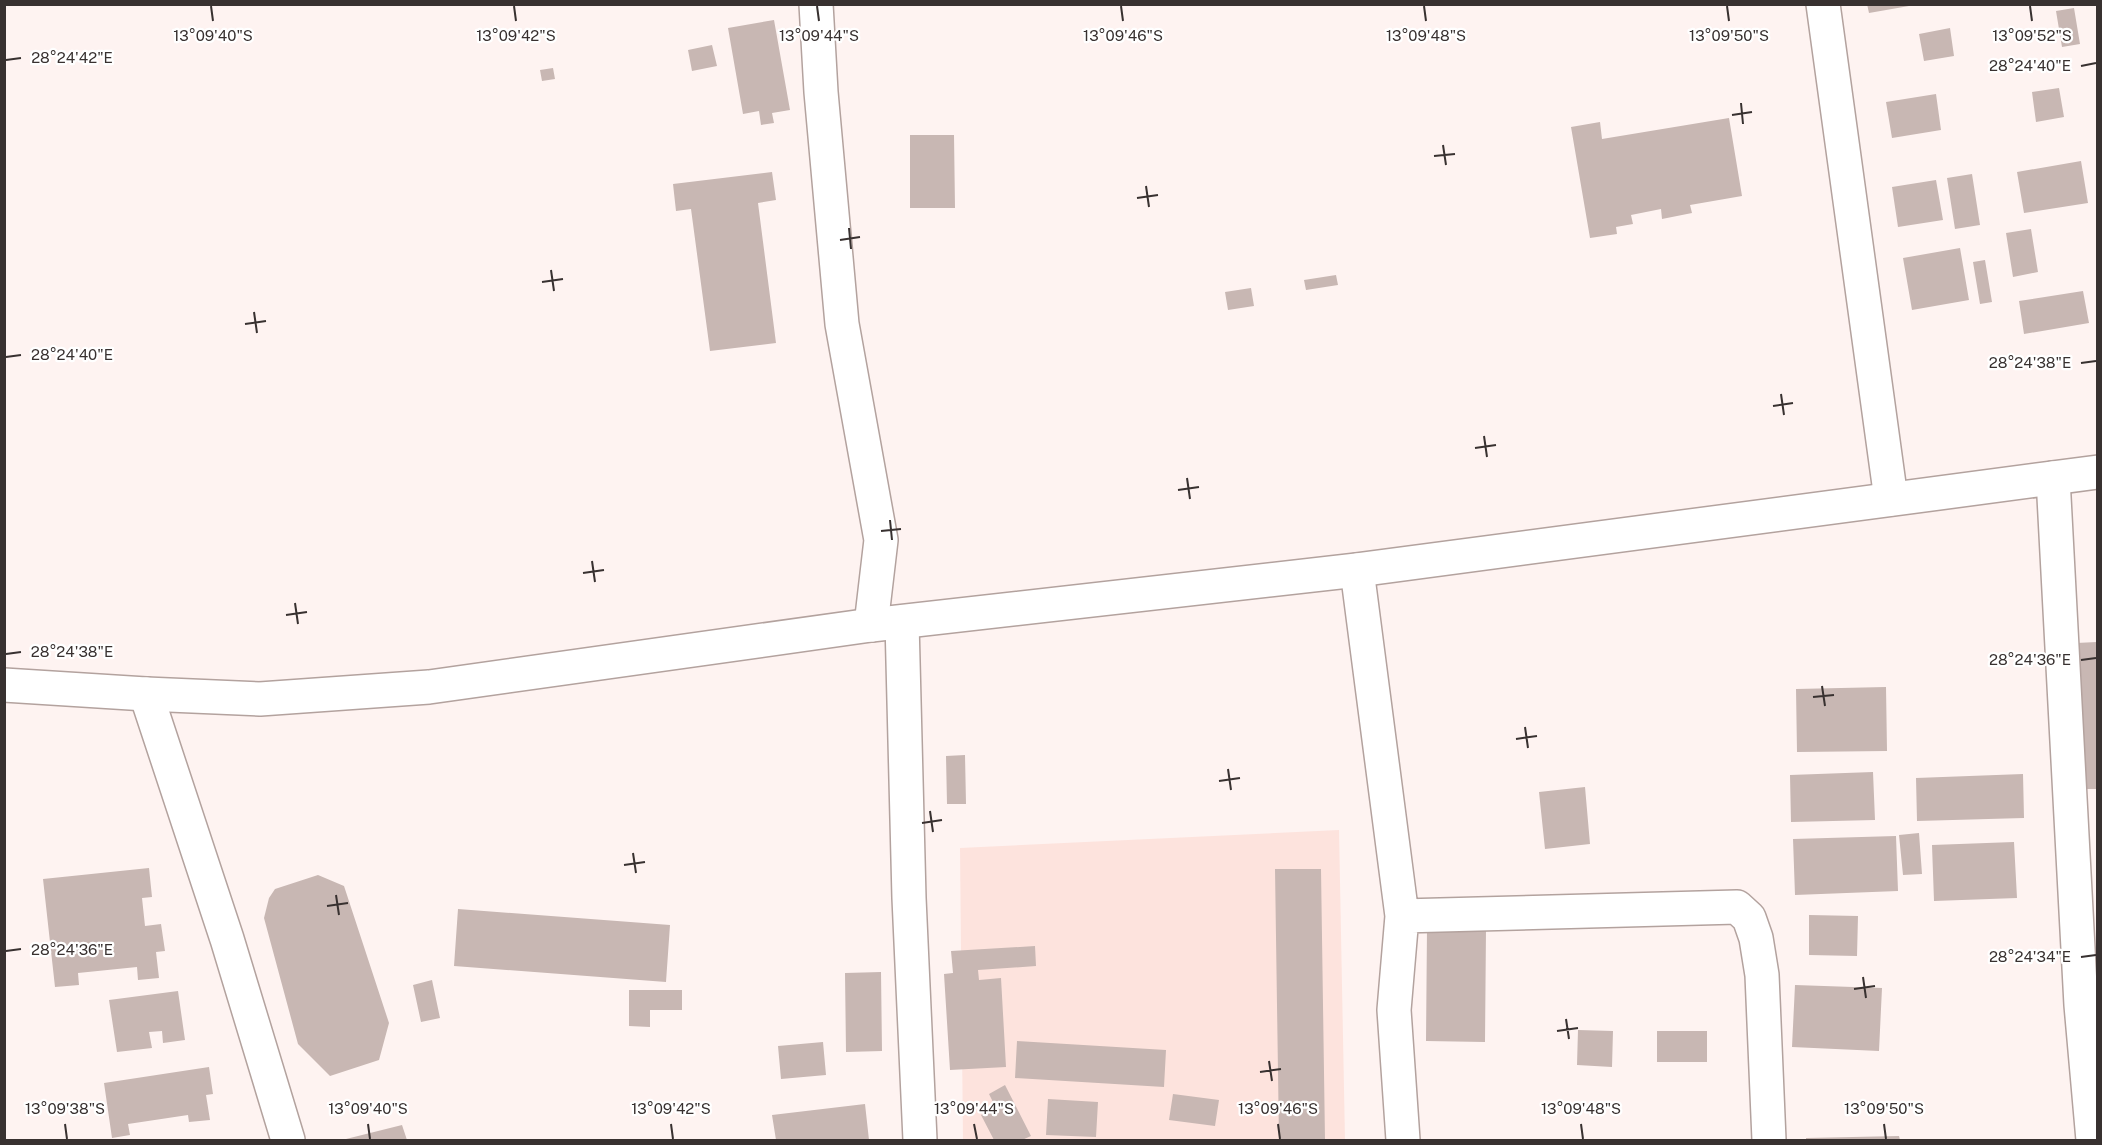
<svg xmlns="http://www.w3.org/2000/svg" width="2102" height="1145" font-family="'Public Sans',sans-serif">
  <style>
    .built { fill: #fde3dd }
    .building { fill: #c8b7b3 }
    .lines { fill: none; stroke-linecap: round; stroke-linejoin: round }
    .minor-casing { stroke: #b3a29e; stroke-width: 36 }
    .secondary-casing { stroke: #b3a29e; stroke-width: 36 }
    .minor { stroke: #fff; stroke-width: 33 }
    .secondary { stroke: #fff; stroke-width: 33 }
    .ticks { fill: none; stroke: #383130; stroke-width: 2 }
    .ticks-label { font-size: 15px; text-anchor: middle; fill: #383130; stroke: #fff; stroke-width: 4.5; stroke-linejoin: round; paint-order: stroke }
  </style>
  <rect width="100%" height="100%" fill="#fef3f1"/>
  <path class="built" d="M1339 830 1345 1140H963L960 848Z"/>
  <path class="building" d="M1867 4H1909V6L1869 13Z
    M2074 8 2080 44 2062 47 2056 11Z
    M774 20 790 110 772 113 774 123 761 125 759 111 743 114 728 28Z
    M1950 28 1954 56 1924 61 1919 34Z
    M712 45 717 66 692 71 688 50Z
    M553 68 555 79 542 81 540 70Z
    M2059 88 2064 117 2036 122 2032 92Z
    M1936 94 1941 130 1892 138 1886 102Z
    M1729 118 1742 196 1690 205 1692 213 1662 219 1661 209 1631 215 1633 224 1616 227 1617 234 1590 238 1571 127 1600 122 1602 139Z
    M910 135H954L955 208H910Z
    M2081 161 2088 203 2024 213 2017 172Z
    M772 172 776 200 758 203 776 343 710 351 691 209 676 211 673 184Z
    M1972 174 1980 225 1955 229 1947 178Z
    M1936 180 1943 220 1898 227 1892 187Z
    M2031 229 2038 272 2013 277 2006 233Z
    M1960 248 1969 300 1912 310 1903 258Z
    M1985 260 1992 302 1980 304 1973 262Z
    M1336 275 1338 285 1306 290 1304 280Z
    M1251 288 1254 306 1228 310 1225 292Z
    M2083 291 2089 323 2024 334 2019 301Z
    M2097 642 2098 789H2081L2076 643Z
    M1886 687 1887 751 1797 752 1796 689Z
    M965 755 966 804H947L946 756Z
    M1873 772 1875 820 1791 822 1790 775Z
    M2023 774 2024 818 1917 821 1916 778Z
    M1585 787 1590 844 1545 849 1539 792Z
    M1919 833 1922 874 1903 875 1899 835Z
    M1896 836 1898 891 1795 895 1793 839Z
    M2014 842 2017 898 1934 901 1932 845Z
    M149 868 152 897 142 898 145 926 161 924 165 951 156 952 159 978 138 980 137 967 78 973 79 985 55 987 43 879Z
    M1275 869H1321L1325 1140H1279Z
    M318 875 344 886 389 1023 379 1060 330 1076 298 1044 264 918 269 898 275 889Z
    M458 909 670 925 666 982 454 966Z
    M1809 915 1858 916 1857 956 1809 955Z
    M1427 928 1486 929 1485 1042 1426 1041Z
    M1035 946 1036 966 978 970 979 980 1001 978 1006 1067 950 1070 944 974 953 973 951 951Z
    M881 972 882 1051 846 1052 845 973Z
    M432 980 440 1018 421 1022 413 985Z
    M1795 985 1882 988 1879 1051 1792 1047Z
    M629 990H682V1010H650V1027L629 1026Z
    M178 991 185 1040 163 1043 162 1031 149 1032 152 1048 117 1052 109 1000Z
    M1578 1030 1613 1031 1612 1067 1577 1065Z
    M1657 1031H1707V1062H1657Z
    M1017 1041 1166 1050 1164 1087 1015 1078Z
    M823 1042 826 1075 781 1079 778 1046Z
    M209 1067 213 1094 206 1095 210 1120 189 1122 188 1115 128 1124 130 1135 112 1138 104 1083Z
    M1005 1085 1031 1136 1022 1140H994L981 1115 996 1108 989 1094Z
    M1173 1094 1219 1100 1215 1126 1169 1120Z
    M1048 1099 1098 1102 1096 1137 1046 1135Z
    M865 1104 869 1140H776L772 1115Z
    M402 1125 407 1140H342Z
    M1899 1136 1900 1140H1806V1138Z"/>
  <g class="lines">
    <defs>
      <path id="minor" d="M816 4 821 92 842 324 881 540 871 625
        M1823 4 1891 499
        M2053 478 2081 1005 2093 1140
        M1357 570 1402 916 1394 1010 1403 1140
        M902 622 909 898 920 1140
        M146 694 227 939 288 1140
        M1402 916 1737 907 1749 918 1756 938 1762 975 1769 1140"/>
      <path id="secondary" d="M4 685 146 694 260 699 429 687 871 625 1357 570 2098 472"/>
    </defs>
    <use href="#minor" class="minor-casing"/>
    <use href="#secondary" class="secondary-casing"/>
    <use href="#minor" class="minor"/>
    <use href="#secondary" class="secondary"/>
  </g>
  <path class="ticks" d="M211 6 213 21M514 6 516 21M817 6 819 21M1121 6 1123 21M1424 6 1426 21M1727 6 1729 21M2030 6 2032 21M6 60 21 58M2081 66 2096 63M1741 103 1743 124M1732 115 1752 112M1443 145 1446 165M1434 156 1455 154M1146 186 1149 207M1137 198 1158 195M849 228 851 249M840 240 860 237M551 270 554 291M542 282 563 279M254 312 257 333M245 324 266 321M6 357 21 355M2081 363 2096 361M1781 394 1784 415M1773 406 1793 403M1484 436 1487 457M1475 448 1496 445M1187 478 1190 499M1178 490 1199 487M890 520 892 540M881 531 901 529M592 561 595 582M583 573 604 570M295 603 298 624M286 615 307 612M6 654 21 652M2081 660 2096 658M1822 686 1825 706M1813 697 1834 695M1525 727 1528 748M1516 739 1537 736M1228 769 1231 790M1219 781 1240 778M930 811 933 832M922 823 942 820M633 853 636 873M624 865 645 862M336 895 339 915M327 906 348 903M6 951 21 949M2081 957 2096 955M1863 977 1866 998M1854 989 1875 986M1566 1019 1569 1039M1557 1031 1578 1028M1269 1061 1272 1081M1260 1072 1281 1069M65 1124 67 1139M368 1124 370 1139M671 1124 673 1139M974 1124 977 1139M1278 1124 1280 1139M1581 1124 1583 1139M1884 1124 1886 1139"/>
  <g class="ticks-label">
    <text x="213" y="41">13°09'40"S</text>
    <text x="516" y="41">13°09'42"S</text>
    <text x="819" y="41">13°09'44"S</text>
    <text x="1123" y="41">13°09'46"S</text>
    <text x="1426" y="41">13°09'48"S</text>
    <text x="1729" y="41">13°09'50"S</text>
    <text x="2032" y="41">13°09'52"S</text>
    <text x="72" y="63">28°24'42"E</text>
    <text x="2030" y="71">28°24'40"E</text>
    <text x="72" y="360">28°24'40"E</text>
    <text x="2030" y="368">28°24'38"E</text>
    <text x="72" y="657">28°24'38"E</text>
    <text x="2030" y="665">28°24'36"E</text>
    <text x="72" y="955">28°24'36"E</text>
    <text x="2030" y="962">28°24'34"E</text>
    <text x="65" y="1114">13°09'38"S</text>
    <text x="368" y="1114">13°09'40"S</text>
    <text x="671" y="1114">13°09'42"S</text>
    <text x="974" y="1114">13°09'44"S</text>
    <text x="1278" y="1114">13°09'46"S</text>
    <text x="1581" y="1114">13°09'48"S</text>
    <text x="1884" y="1114">13°09'50"S</text>
  </g>
  <rect width="2102" height="1145" fill="none" stroke="#383130" stroke-width="12"/>
</svg>
